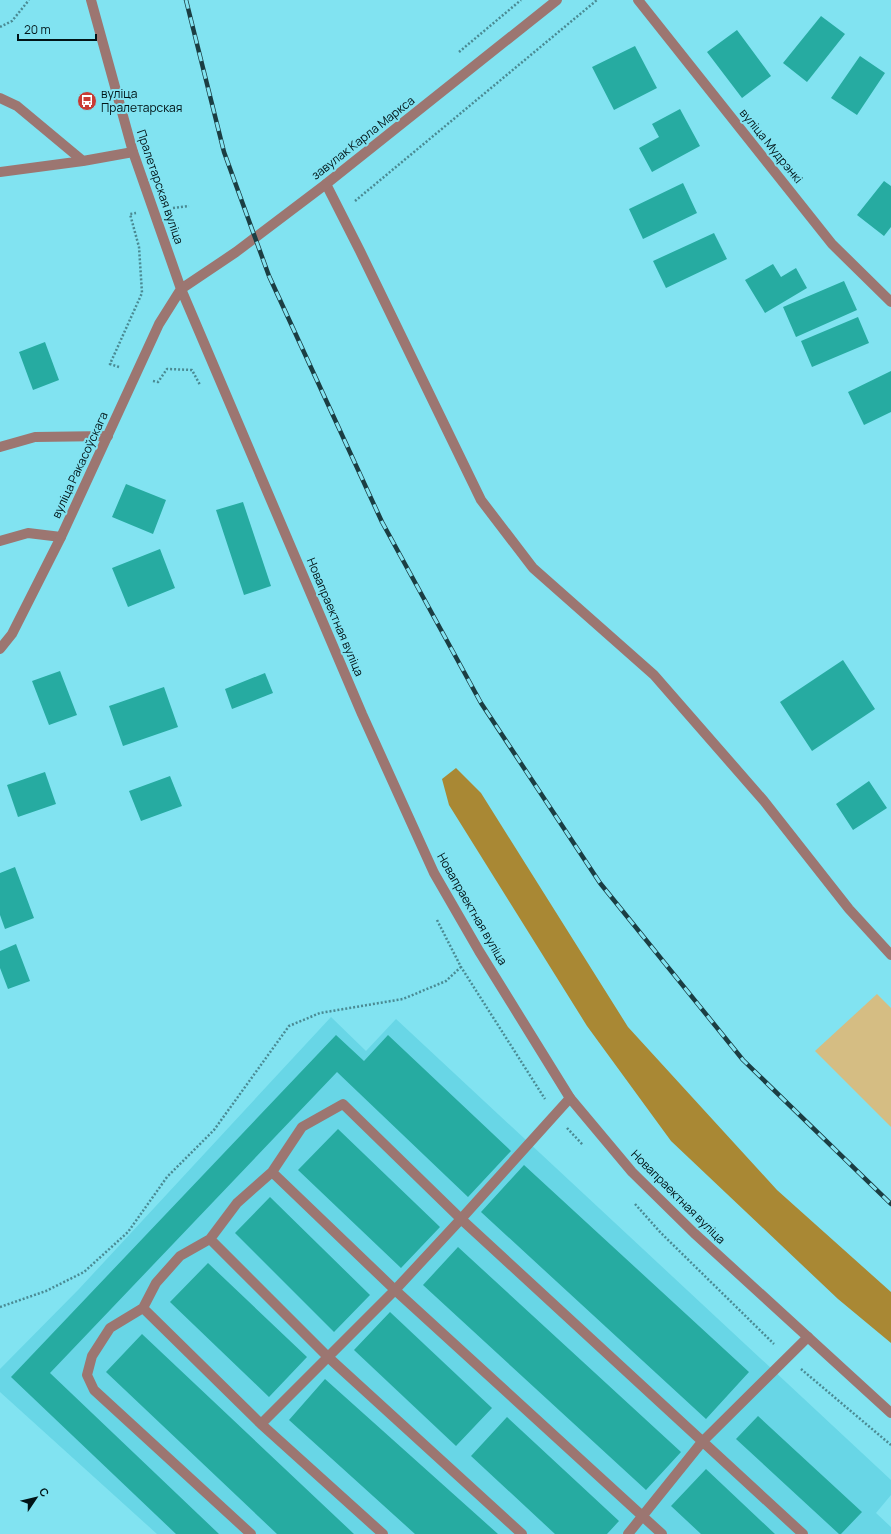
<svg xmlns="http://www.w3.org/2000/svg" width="891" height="1534" font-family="Manrope,sans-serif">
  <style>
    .built { fill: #68d6e6 }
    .green { fill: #d5bd83 }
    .forest { fill: #a98834 }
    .building { fill: #26aba1 }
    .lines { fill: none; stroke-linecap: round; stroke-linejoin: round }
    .path { stroke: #4a8a93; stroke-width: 2.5; stroke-dasharray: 2 2; stroke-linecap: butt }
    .service { stroke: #9c7671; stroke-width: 10 }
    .minor { stroke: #9c7671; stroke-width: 10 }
    .tertiary { stroke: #9c7671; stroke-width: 10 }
    .rail-casing { stroke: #1b3e43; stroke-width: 4.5 }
    .rail { stroke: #81e3f1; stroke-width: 3; stroke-dasharray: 9; stroke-linecap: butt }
    .labels { text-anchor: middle; stroke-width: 4; stroke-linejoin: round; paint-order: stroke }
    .poi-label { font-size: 12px; fill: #011417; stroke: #81e3f1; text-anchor: start }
    .street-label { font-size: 12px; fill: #011417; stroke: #81e3f1 }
  </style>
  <rect width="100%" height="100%" fill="#81e3f1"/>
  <path class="built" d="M331 1017 366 1051 396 1019 891 1480V1495L876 1513 891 1527V1534H157L0 1392V1369L79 1289Z"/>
  <path class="green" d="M877 994 891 1008V1127L815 1051Z"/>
  <path class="forest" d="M456 768 481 793 628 1027 777 1190 891 1292V1343L838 1299 671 1141 587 1026 449 805 442 779Z"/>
  <path class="building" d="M821 16 845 34 807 82 783 63Z
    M737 30 771 76 742 98 707 52Z
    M635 46 657 88 614 110 592 67Z
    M860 56 885 73 857 115 831 98Z
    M680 109 700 146 652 172 639 148 659 137 652 124Z
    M884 181 891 186V227L884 236 857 215Z
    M683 183 697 213 643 239 629 209Z
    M714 233 727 259 666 288 653 261Z
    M773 264 781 277 796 268 807 288 765 313 745 280Z
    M844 281 857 310 796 337 783 307Z
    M858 317 869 343 812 367 801 341Z
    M45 342 59 380 33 390 19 352Z
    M891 371V412L864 425 848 392Z
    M126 484 166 500 153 534 112 517Z
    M243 502 271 586 244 595 216 510Z
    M160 549 175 588 128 607 112 568Z
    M843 660 875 709 812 751 780 702Z
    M60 671 77 715 49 725 32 681Z
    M265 673 273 693 232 709 225 689Z
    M164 687 178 727 123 746 109 706Z
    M45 772 56 804 18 817 7 785Z
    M170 776 182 806 141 821 129 791Z
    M869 781 887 808 853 830 836 804Z
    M15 867 34 918 5 929 0 915V873Z
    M16 944 30 981 8 989 0 968V951Z
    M336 1035 364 1061 388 1035 511 1151 468 1197 337 1072 50 1373 219 1534H176L11 1377Z
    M338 1129 440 1227 401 1268 298 1170Z
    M524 1165 749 1372 706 1419 481 1212Z
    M270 1197 370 1295 334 1332 235 1233Z
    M458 1247 681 1452 646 1490 423 1285Z
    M208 1263 307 1357 269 1397 170 1302Z
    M390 1312 492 1408 456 1446 354 1350Z
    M142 1334 354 1534H277L106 1372Z
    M325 1379 498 1534H415L289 1420Z
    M758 1416 862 1512 841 1534H839L736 1439Z
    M507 1417 619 1521 607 1534H555L471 1456Z
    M706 1469 775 1534H701L671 1506Z"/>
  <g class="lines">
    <path class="path" d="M0 27 12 21 29 0
      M459 52 521 0
      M355 201 597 0
      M173 208 189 206
      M119 367 110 364 142 293 139 247 130 214 136 213
      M153 381 158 382 167 369 192 370 200 385
      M437 920 461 967 545 1099
      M567 1128 583 1145
      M635 1204 661 1233 774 1344
      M0 1307 46 1291 84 1272 128 1232 167 1177 214 1130 289 1026 320 1013 403 999 446 981 462 966
      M801 1369 891 1445"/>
    <path class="service" d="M272 1172 395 1290 662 1534
      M210 1239 328 1357 522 1534
      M143 1308 156 1283 180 1256 210 1239 237 1203 272 1172 302 1127 343 1104 461 1219 803 1534
      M261 1424 383 1534
      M251 1534 94 1390 87 1375 92 1356 110 1328 143 1308 261 1424 395 1290 461 1219 570 1098
      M628 1534 702 1442 808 1337"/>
    <path class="minor" d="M638 0 832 244 891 302
      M0 98 17 106 83 161 133 152
      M0 172 83 161
      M326 184 360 251 481 500 533 568 654 675 764 801 849 909 891 955
      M0 447 35 437 108 436
      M0 541 28 533 61 537"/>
    <path class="tertiary" d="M91 0 133 152 181 289 362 714 434 873 479 951 570 1098 632 1172 694 1233 891 1413
      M0 649 12 634 61 537 159 324 181 289 236 252 326 184 557 0"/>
    <defs>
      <path id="rail" d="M186 0 224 152 269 276 382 522 481 703 600 883 743 1060 891 1204"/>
    </defs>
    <use href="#rail" class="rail-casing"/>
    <use href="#rail" class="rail"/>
  </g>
  <defs>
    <symbol id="bus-disc" viewBox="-11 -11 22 22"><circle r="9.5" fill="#c93b34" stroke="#81e3f1"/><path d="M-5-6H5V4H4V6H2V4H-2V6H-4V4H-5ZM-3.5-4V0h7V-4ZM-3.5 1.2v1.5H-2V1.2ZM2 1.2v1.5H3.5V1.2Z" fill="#fff"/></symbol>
  </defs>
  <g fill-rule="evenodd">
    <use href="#bus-disc" x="76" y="90" width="22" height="22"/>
  </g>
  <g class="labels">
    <g class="poi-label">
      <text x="101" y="98">вуліца<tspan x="101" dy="14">Пралетарская</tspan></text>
    </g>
    <g class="street-label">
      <text transform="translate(363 138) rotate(-38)" y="4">завулак Карла Маркса</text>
      <text transform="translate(771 146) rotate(51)" y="4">вуліца Мудрэнкі</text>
      <text transform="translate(160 187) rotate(71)" y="4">Пралетарская вуліца</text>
      <text transform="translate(80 465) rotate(-65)" y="4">вуліца Ракасоўскага</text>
      <text transform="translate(335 617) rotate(67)" y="4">Новапраектная вуліца</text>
      <text transform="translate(472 909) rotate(60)" y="4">Новапраектная вуліца</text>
      <text transform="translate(678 1197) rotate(45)" y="4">Новапраектная вуліца</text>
    </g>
  </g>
  <g transform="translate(36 1498) rotate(55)" stroke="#81e3f1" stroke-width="3" paint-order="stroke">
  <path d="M0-3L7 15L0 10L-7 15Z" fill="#011417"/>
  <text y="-6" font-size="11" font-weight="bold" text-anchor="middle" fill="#011417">С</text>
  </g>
  <path d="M18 34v6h78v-6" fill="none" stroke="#011417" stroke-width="2"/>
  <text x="24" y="34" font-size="12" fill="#011417" stroke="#81e3f1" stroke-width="3" paint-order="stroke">20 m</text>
</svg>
